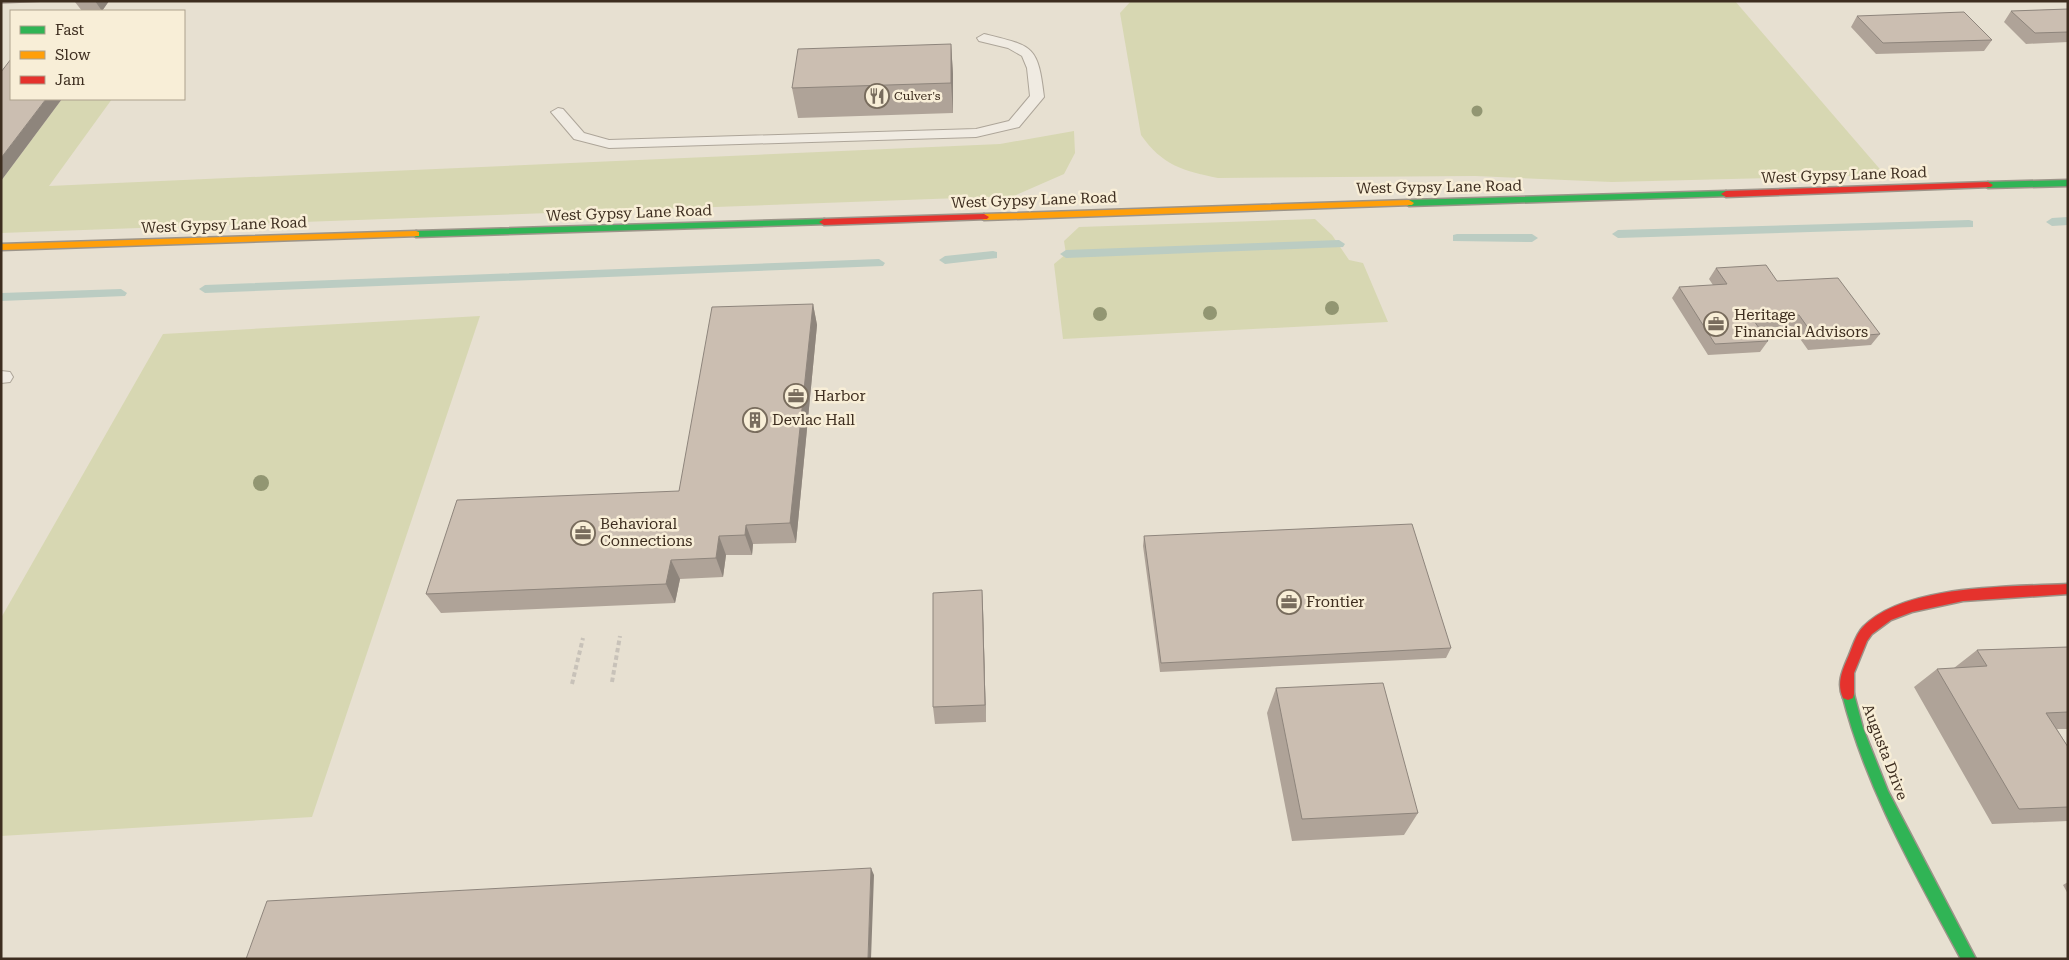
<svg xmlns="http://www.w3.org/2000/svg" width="2069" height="960" font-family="'Roboto Serif',serif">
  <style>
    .green { fill: #d7d7b2 }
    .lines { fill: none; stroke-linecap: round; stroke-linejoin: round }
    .stream { fill: #bbccc2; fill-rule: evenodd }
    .lane-casing { stroke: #ada599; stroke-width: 2 }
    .fast-casing { stroke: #9c9489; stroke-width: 3 }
    .slow-casing { stroke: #9c9489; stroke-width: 3 }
    .jam-casing { stroke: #9c9489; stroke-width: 3 }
    .path { stroke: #c8c2b9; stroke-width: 4; stroke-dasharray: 4.5 3; stroke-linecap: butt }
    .lane { fill: #f0ebe2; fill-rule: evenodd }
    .fast { fill: #30b455; fill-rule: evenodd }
    .slow { fill: #ff9f0a; fill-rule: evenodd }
    .jam { fill: #e5322d; fill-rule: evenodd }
    .tree { fill: #929672 }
    .wall { fill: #afa398 }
    .shaded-wall { fill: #8e857c }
    .building { fill: #cbbeb1; stroke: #8e857c }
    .labels { text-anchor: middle; stroke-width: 5; stroke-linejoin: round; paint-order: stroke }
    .far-poi-label { font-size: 12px; fill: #3d2d1f; stroke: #f8eed7; text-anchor: start }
    .street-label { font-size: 15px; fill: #3d2d1f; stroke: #f8eed7 }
    .poi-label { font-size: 15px; fill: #3d2d1f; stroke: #f8eed7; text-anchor: start }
  </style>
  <rect width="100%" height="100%" fill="#e7e0d1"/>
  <path class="green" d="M1131 1H1735L1885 175 1612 182 1475 176 1218 178C1183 171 1162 165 1141 135L1120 13Z
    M62 99H112L49 186 1000 144 1074 131 1075 153 1064 174 1014 196 1 233V181Z
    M1315 219 1332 235 1349 260 1363 263 1388 322 1063 339 1054 264 1066 254 1064 241 1079 227Z
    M480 316 312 817 1 836V618L163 334Z"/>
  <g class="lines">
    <path class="stream" d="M2068 217V225L2052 226 2046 222 2052 218Z
      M1969 220 1973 221V227L1618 238 1612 234 1618 230Z
      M1457 234H1532L1538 238 1532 242 1453 241V235Z
      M1339 240 1345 244 1343 247 1066 258 1060 254 1066 250Z
      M993 251 997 252V258L945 264 939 260 945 256Z
      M879 259 885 263 883 266 205 293 199 289 205 285Z
      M121 289 127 293 125 296 1 301V293Z"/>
    <defs>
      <path id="lane" d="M984 34C1033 46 1038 45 1044 97L1019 127 976 137 609 148 574 139 551 112 558 108 563 109 584 133 609 140 976 129 1009 121 1030 96 1027 68 1022 56 1008 48 979 41 977 38Z
        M1 371 10 372 13 377 10 382 1 383Z"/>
      <path id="fast" d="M2068 180V186L1988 188 1983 185 1988 182Z
        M1726 191 1731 194 1729 196 1409 206 1404 203 1409 200Z
        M824 219 827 220V224L416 237 411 234 416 231Z
        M1848 688 1853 690 1854 694 1863 728 1888 791 1976 959H1961C1915 873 1866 789 1842 694L1843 690Z"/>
      <path id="slow" d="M1409 200 1414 203 1412 205 984 220 979 217 984 214Z
        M416 231 419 232V236L1 250V244Z"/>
      <path id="jam" d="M1988 182 1993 185 1991 187 1726 197 1721 194 1726 191Z
        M984 214 989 217 987 219 824 225 819 222 824 219Z
        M2068 584V594L1963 601 1912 612 1891 620 1872 634 1867 641 1854 673V694L1853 698 1848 700 1843 698C1836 683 1843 669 1849 655 1853 646 1856 634 1863 627 1905 584 2011 587 2068 584Z"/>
    </defs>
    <use href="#lane" class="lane-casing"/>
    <use href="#fast" class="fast-casing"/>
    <use href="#slow" class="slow-casing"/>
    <use href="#jam" class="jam-casing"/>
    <path class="path" d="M612 682 620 636
      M572 684 583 638"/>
    <use href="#lane" class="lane"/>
    <use href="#fast" class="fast"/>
    <use href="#slow" class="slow"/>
    <use href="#jam" class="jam"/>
  </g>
  <g class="tree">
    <circle cx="1477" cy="111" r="5.5"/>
    <circle cx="1332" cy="308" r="7"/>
    <circle cx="1210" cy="313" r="7"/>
    <circle cx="1100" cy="314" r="7"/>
    <circle cx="261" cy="483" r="8"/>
  </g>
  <path class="wall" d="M1 1H59L1 4Z
    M109 1 102 11H82L75 2Z
    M2068 9V42L2026 44 2004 22 2011 11Z
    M1857 16 1992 40 1984 51 1876 54 1851 27Z
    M951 44 953 74V113L798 118 792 88Z
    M1716 268 1777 281 1880 334 1871 345 1808 350 1791 326 1759 328 1768 341 1760 352 1708 355 1672 298 1679 287 1713 285 1709 279Z
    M813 304 817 325 796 543 753 544 752 555H726L723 577 680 579 675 603 441 613 426 594 679 491Z
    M1144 536 1451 648 1446 658 1160 672 1143 546Z
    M982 590 983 609 986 722 935 724 933 707Z
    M2068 647V729H2057L2068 747V821L1992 824 1914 687 1937 669 1954 668 1977 650Z
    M1276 688 1418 813 1404 835 1292 841 1267 713Z
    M2068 882V894L2063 885Z"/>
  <path class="shaded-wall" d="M95 1H109L102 11Z
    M951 44 953 74V113L951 83Z
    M46 99H62L1 181V158Z
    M813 304 817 325 796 543 790 523Z
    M746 525 753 544 752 555 745 535Z
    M719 536 726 555 723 577 716 558Z
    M671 560 680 579 675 603 666 584Z
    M982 590 983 609 986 722 985 705Z
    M871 868 874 875 871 959H868Z"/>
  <path class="building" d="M2068 9V32L2035 33 2011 11Z
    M1964 12 1992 40 1883 43 1857 16Z
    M951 44V83L792 88 798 49Z
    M11 59V99H46L1 158V72Z
    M1766 265 1777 281 1838 278 1880 334 1816 339 1799 315 1752 318 1768 341 1715 344 1679 287 1727 284 1716 268Z
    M813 304 790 523 746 525 745 535 719 536 716 558 671 560 666 584 426 594 457 500 679 491 712 307Z
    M1412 524 1451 648 1161 663 1144 536Z
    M982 590 985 705 933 707V593Z
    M2068 647V712L2046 713 2068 747V807L2019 809 1937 669 1987 666 1977 650Z
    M1383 683 1418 813 1302 819 1276 688Z
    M871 868 868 959H246L267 901Z"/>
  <defs>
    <symbol id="restaurant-ring" viewBox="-11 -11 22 22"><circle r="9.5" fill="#f8eed7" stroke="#786c5d" stroke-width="1.5"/><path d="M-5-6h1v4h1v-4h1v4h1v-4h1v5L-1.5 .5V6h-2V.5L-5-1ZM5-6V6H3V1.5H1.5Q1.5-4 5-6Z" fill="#786c5d"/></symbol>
    <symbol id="office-ring" viewBox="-11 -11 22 22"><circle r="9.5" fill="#f8eed7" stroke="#786c5d" stroke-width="1.5"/><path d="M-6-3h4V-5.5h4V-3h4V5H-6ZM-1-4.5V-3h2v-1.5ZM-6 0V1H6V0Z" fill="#786c5d"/></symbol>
    <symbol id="building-ring" viewBox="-11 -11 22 22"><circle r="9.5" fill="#f8eed7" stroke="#786c5d" stroke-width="1.5"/><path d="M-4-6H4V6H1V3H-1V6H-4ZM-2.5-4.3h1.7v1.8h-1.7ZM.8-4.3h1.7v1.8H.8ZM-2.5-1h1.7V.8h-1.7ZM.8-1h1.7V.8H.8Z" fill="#786c5d"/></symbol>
  </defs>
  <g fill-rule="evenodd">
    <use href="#restaurant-ring" x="863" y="82" width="28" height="28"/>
    <use href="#office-ring" x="1702" y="310" width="28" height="28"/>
    <use href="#office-ring" x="782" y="382" width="28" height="28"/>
    <use href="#building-ring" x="741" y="406" width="28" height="28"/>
    <use href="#office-ring" x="569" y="519" width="28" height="28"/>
    <use href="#office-ring" x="1275" y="588" width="28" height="28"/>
  </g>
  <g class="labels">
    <g class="far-poi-label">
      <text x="894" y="100">Culver's</text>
    </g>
    <g class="street-label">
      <text transform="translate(1844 175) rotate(-2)" y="5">West Gypsy Lane Road</text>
      <text transform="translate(1439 187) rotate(-1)" y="5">West Gypsy Lane Road</text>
      <text transform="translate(1034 200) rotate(-2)" y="5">West Gypsy Lane Road</text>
      <text transform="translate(629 213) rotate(-2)" y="5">West Gypsy Lane Road</text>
      <text transform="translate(224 225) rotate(-2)" y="5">West Gypsy Lane Road</text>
      <text transform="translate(1885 752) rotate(69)" y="5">Augusta Drive</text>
    </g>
    <g class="poi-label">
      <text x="1734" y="320">Heritage<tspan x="1734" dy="17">Financial Advisors</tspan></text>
      <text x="814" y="401">Harbor</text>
      <text x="772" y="425">Devlac Hall</text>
      <text x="600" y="529">Behavioral<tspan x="600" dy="17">Connections</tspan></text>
      <text x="1306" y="607">Frontier</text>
    </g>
  </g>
  <rect width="2069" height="960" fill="none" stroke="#3d2d1f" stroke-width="5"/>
  <rect x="10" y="10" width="175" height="90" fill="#f8eed7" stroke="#ada18d"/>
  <rect x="20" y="26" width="25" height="8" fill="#30b455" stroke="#ada18d"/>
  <text x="55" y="35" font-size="15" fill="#3d2d1f">Fast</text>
  <rect x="20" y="51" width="25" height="8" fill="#ff9f0a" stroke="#ada18d"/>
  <text x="55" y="60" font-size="15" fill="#3d2d1f">Slow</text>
  <rect x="20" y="76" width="25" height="8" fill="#e5322d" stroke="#ada18d"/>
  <text x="55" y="85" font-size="15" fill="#3d2d1f">Jam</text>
</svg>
